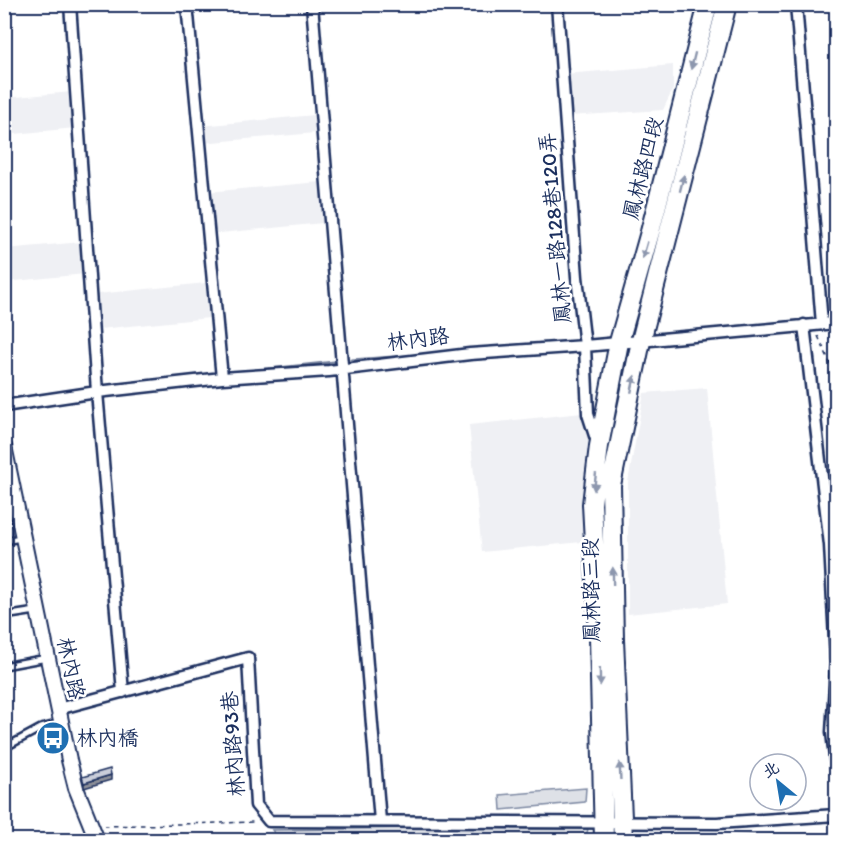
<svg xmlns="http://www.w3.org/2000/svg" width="841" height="845" font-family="Itim,'LXGW WenKai TC',sans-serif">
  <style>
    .built { fill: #eff0f4 }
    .green { fill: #dee1e7; stroke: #7c88a2; stroke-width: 1.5 }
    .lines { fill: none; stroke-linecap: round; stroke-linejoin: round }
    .stream { stroke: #77839f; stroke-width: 3 }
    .service-casing { stroke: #1b2f5e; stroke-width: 10 }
    .minor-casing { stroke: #1b2f5e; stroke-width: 15 }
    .tertiary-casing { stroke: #1b2f5e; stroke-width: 18 }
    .primary-casing { stroke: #1b2f5e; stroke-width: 22 }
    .path { stroke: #1b2f5e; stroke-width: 1.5; stroke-dasharray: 4.5 4.5; stroke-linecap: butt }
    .service { stroke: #fff; stroke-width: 5 }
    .minor { stroke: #fff; stroke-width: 10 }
    .tertiary { stroke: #fff; stroke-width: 14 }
    .primary { stroke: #fff; stroke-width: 18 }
    .shaded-wall { fill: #8d9099; stroke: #1b2f5e; stroke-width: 1.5 }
    .building { fill: #caceda; stroke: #1b2f5e; stroke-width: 1.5 }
    .oneway { fill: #8d97ae }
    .labels { text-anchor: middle; stroke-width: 5; stroke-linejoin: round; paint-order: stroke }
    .street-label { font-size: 21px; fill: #1b2f5e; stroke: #fff }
    .poi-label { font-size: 21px; fill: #1b2f5e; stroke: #fff; text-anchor: start }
  </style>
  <rect width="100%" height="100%" fill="#fff"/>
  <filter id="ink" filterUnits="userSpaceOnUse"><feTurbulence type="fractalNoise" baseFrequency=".0167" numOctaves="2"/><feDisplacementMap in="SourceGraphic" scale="12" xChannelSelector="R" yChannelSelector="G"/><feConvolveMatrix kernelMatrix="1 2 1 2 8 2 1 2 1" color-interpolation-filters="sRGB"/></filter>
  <g filter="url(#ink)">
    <path class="built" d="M673 65V89L663 110 569 116 565 74Z
      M72 92 75 128 5 135V98Z
      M314 115 315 133 202 143 201 126Z
      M320 182 323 223 210 234 207 192Z
      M82 242 85 274 5 282V249Z
      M206 283 209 318 100 329 97 294Z
      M707 388 727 604 628 614V482L644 393Z
      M592 412 582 542 482 552 469 425Z"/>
    <path class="green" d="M586 788 585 802 501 810 500 795Z
      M409 828 588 829 586 837 278 839 272 830Z"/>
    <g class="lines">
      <path class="stream" d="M655 334 668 333
        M593 340 612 338
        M565 342 580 341
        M351 360 421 355
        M250 371 334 362
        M630 838C699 844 768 831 836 835
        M106 840H118"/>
      <defs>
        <path id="service" d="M70 5 80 4
          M4 541 21 538
          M4 616 36 611
          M4 666 47 658
          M4 748 41 728 60 723"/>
        <path id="minor" d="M70 4 97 392 123 692
          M187 4 222 378
          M312 4 380 821
          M557 4 577 277 585 346 588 414 597 442
          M796 4 822 324
          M804 325 830 545 836 659
          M4 406 97 392 222 378 329 371 470 354 585 346 836 323
          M836 667 832 732 836 767
          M58 709 248 658 256 805 269 821 717 823 836 815"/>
        <path id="tertiary" d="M4 446 69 760 76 788 97 840"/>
        <path id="primary" d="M604 840 599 637 592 504 599 446 619 342 650 232 708 4
          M623 840 614 640 611 485 641 341 727 4"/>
      </defs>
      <use href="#service" class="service-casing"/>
      <use href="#minor" class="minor-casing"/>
      <use href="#tertiary" class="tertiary-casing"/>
      <use href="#primary" class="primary-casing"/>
      <path class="path" d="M818 336 829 360 836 404
        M104 826 255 822"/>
      <use href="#service" class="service"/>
      <use href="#minor" class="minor"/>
      <use href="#tertiary" class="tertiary"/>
      <use href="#primary" class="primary"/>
    </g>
    <path class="shaded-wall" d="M111 775V780L84 788V783Z"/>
    <path class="building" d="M110 769 111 775 84 783 82 777Z"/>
    <defs><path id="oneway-solid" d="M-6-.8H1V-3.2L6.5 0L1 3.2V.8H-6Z" transform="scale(1.5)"/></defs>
    <g class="oneway">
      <use href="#oneway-solid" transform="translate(693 61) rotate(104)"/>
      <use href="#oneway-solid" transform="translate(682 183) rotate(-76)"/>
      <use href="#oneway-solid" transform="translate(645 250) rotate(106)"/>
      <use href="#oneway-solid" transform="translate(633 384) rotate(-78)"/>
      <use href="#oneway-solid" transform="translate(595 482) rotate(96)"/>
      <use href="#oneway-solid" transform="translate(613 576) rotate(-91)"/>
      <use href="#oneway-solid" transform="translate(600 677) rotate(89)"/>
      <use href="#oneway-solid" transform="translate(620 771) rotate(-93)"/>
    </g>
  </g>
  <defs>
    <symbol id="bus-disc" viewBox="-11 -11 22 22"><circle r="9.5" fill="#1f6fb2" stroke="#fff"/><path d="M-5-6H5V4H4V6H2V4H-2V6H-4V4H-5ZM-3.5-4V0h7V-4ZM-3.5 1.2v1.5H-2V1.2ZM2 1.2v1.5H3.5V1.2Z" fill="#fff"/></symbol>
  </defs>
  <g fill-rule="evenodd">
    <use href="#bus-disc" x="34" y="719" width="38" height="38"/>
  </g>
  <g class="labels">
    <g class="street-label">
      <text transform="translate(643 168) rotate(-76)" y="7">鳳林路四段</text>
      <text transform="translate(555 228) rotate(-95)" y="7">鳳林一路128巷120弄</text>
      <text transform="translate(418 339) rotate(-7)" y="7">林內路</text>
      <text transform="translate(591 590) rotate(-91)" y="7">鳳林路三段</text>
      <text transform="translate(71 668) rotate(78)" y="7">林內路</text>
      <text transform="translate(233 744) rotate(-94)" y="7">林內路93巷</text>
    </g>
    <g class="poi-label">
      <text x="76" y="745">林內橋</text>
    </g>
  </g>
  <rect width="841" height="845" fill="none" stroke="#fff" stroke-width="24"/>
  <rect x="12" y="12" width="817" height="821" fill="none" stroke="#1b2f5e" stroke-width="2" filter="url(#ink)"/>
  <g transform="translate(778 782) rotate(330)"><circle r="28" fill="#ffffff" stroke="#a4acbf" stroke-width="1.5"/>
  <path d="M0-4.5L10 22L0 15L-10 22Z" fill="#1f6fb2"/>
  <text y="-9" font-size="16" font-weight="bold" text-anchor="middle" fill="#1b2f5e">北</text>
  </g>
</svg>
